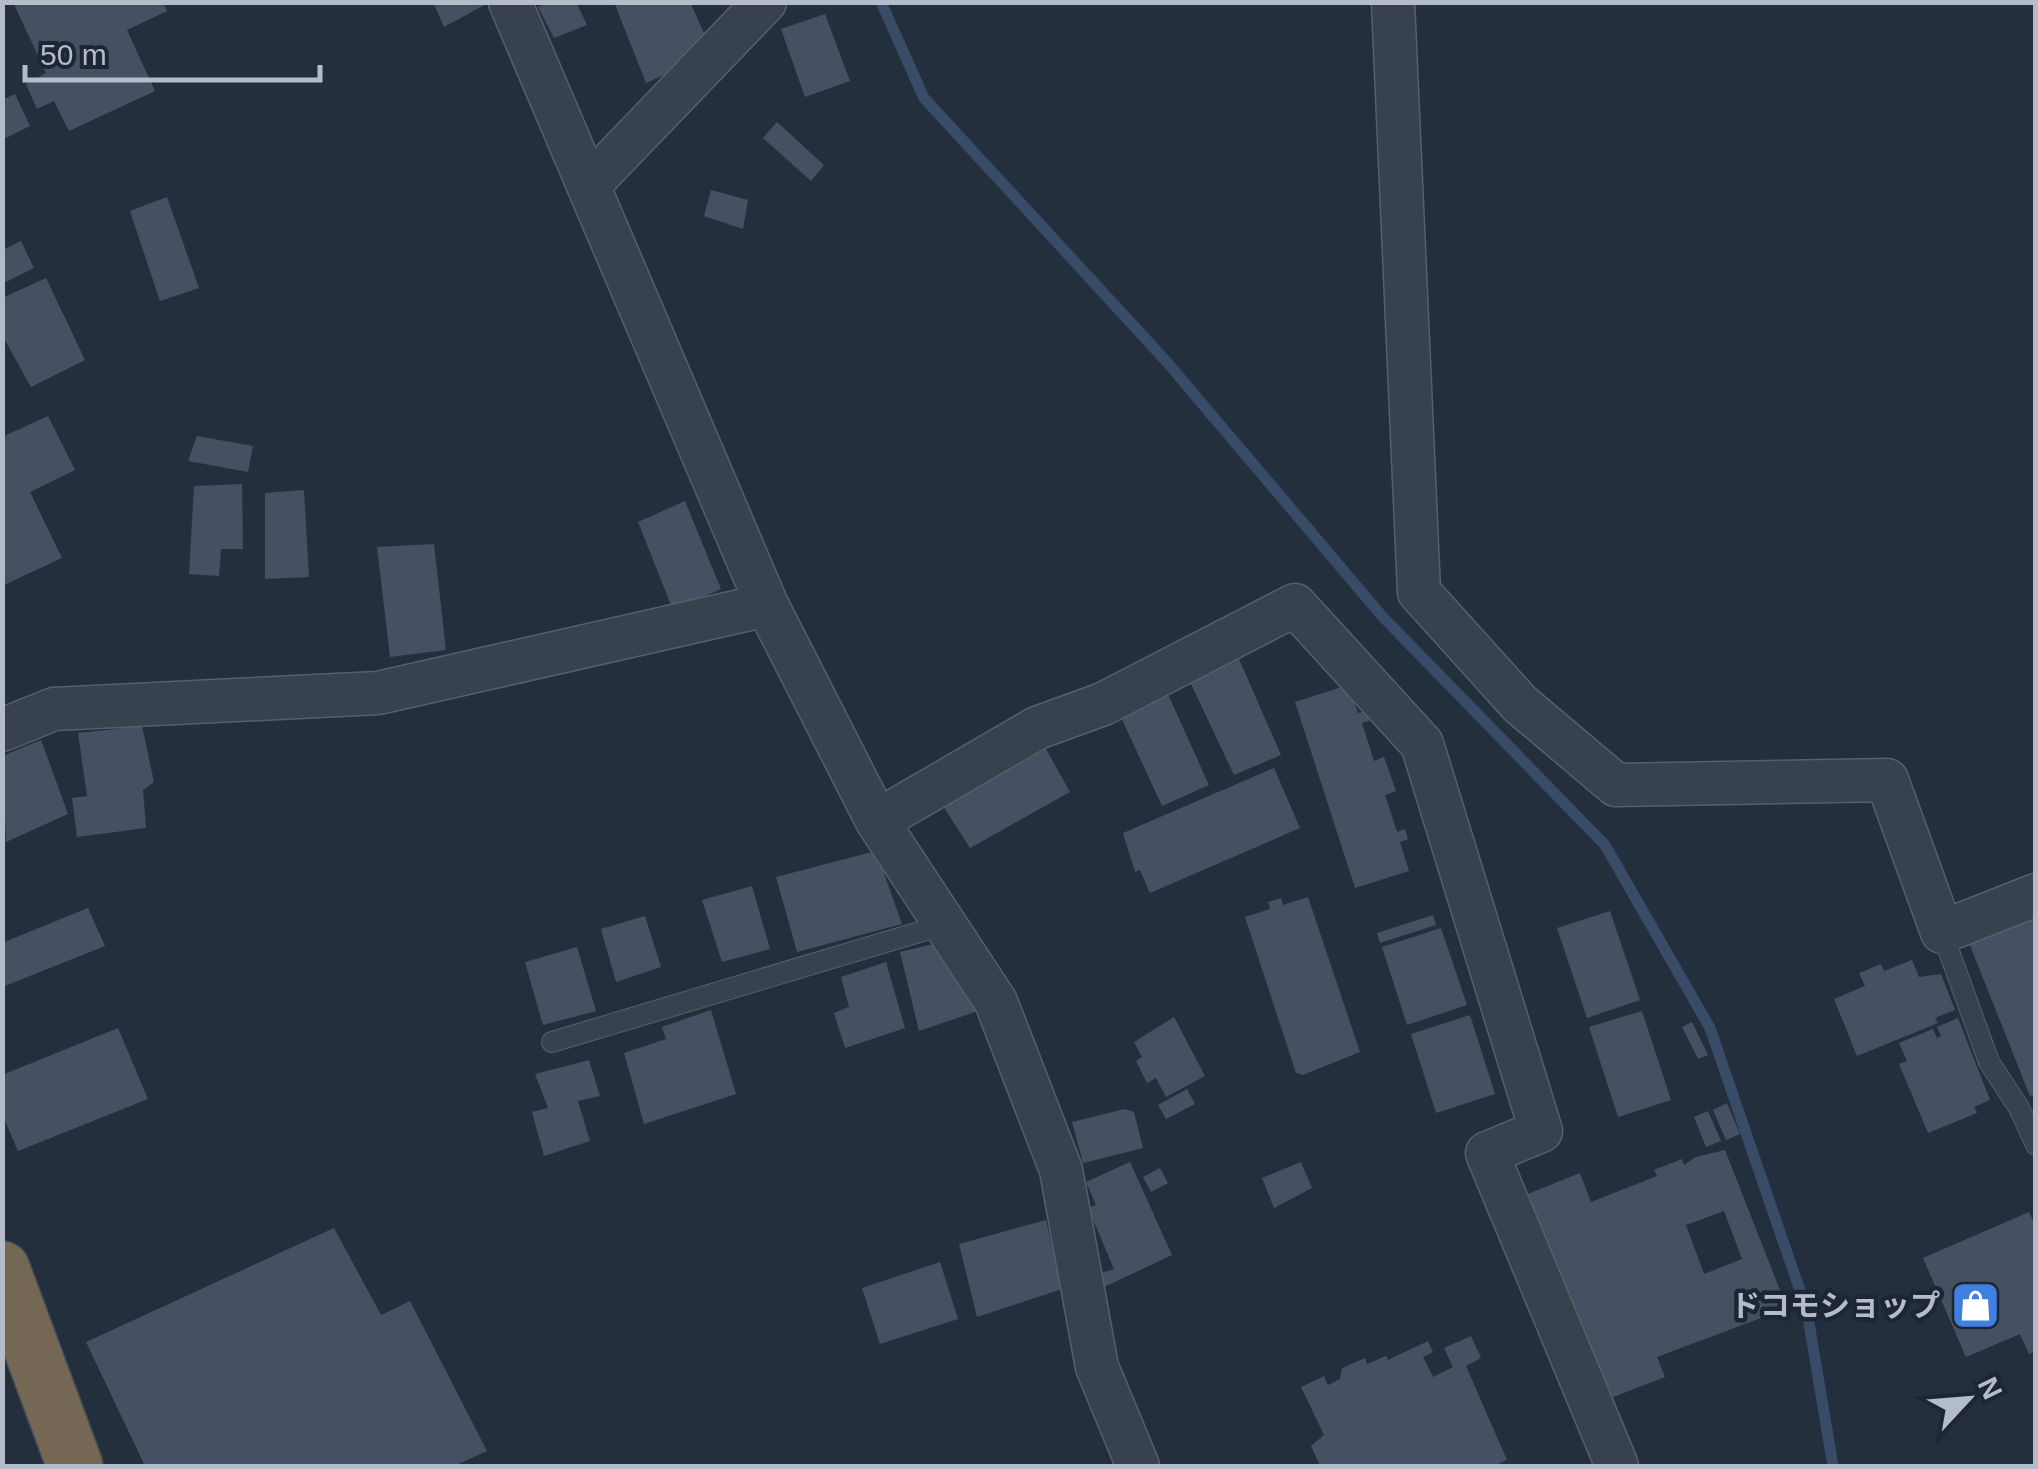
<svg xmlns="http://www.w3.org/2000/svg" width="2038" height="1469" font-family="Helvetica,'Noto Sans JP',sans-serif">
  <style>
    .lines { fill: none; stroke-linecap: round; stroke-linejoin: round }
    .stream { stroke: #394c67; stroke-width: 11 }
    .building { fill: #455162; fill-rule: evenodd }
    .lane-casing { stroke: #565f6c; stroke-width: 22 }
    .street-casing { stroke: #565f6c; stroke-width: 45 }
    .highway-casing { stroke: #434c59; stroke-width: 58 }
    .lane { stroke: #38414e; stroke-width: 20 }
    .street { stroke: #38414e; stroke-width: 42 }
    .highway { stroke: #746855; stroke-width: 55 }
    .labels { text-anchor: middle; stroke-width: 9; stroke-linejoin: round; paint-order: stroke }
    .poi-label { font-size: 30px; font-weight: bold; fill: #b4bcc9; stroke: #1d2633; text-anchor: end }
  </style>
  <rect width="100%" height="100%" fill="#242f3e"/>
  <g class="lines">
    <path class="stream" d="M881 2 924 98 1166 361 1382 616 1605 845 1710 1028 1807 1311 1833 1466"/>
  </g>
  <path class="building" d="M13 2H163L167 11 127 30 155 91 69 131 54 101 37 109 26 84 46 73Z
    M433 2H490L444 27Z
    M549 2H576L587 25 554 38 538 7Z
    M614 2H690L713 53 646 83Z
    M825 14 850 81 805 97 781 29Z
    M15 94 30 126 2 140V100Z
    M777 122 824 165 811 181 763 138Z
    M711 190 748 200 743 229 704 216Z
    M167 197 199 288 160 301 130 211Z
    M21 241 34 268 2 284V250Z
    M46 278 85 360 31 387 2 335V298Z
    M48 416 75 470 30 492 62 558 2 586V437Z
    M197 436 253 446 248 472 188 461Z
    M242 484 243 549H221L219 576 189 574 194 486Z
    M304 490 309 577 265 579V493Z
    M685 501 721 589 673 610 638 522Z
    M434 544 446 650 390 657 377 547Z
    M1239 659 1281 755 1234 775 1191 684 1192 679Z
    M1348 685 1358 713 1366 711 1369 721 1362 723 1374 761 1384 757 1396 791 1385 795 1397 832 1405 829 1408 839 1400 842 1409 871 1355 888 1295 702Z
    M1167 692 1209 785 1162 806 1120 715Z
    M142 726 154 782 143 790 146 828 77 837 72 798 87 796 78 733Z
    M41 740 68 814 6 842 2 756Z
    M1046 749 1070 792 970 848 943 806Z
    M1274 768 1300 828 1150 893 1140 870 1135 872 1123 833Z
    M876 851 902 924 797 952 776 877Z
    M752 886 770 949 722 962 702 900Z
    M1308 897 1360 1052 1303 1075 1296 1073 1245 917 1270 909 1268 902 1281 898 1283 905Z
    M88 908 105 946 2 987V943Z
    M1610 911 1640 1000 1587 1018 1557 928Z
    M1433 915 1436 925 1380 943 1377 933Z
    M645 916 661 967 616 982 601 929Z
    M2036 917V1094L2030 1096 1969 943Z
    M1441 928 1467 1005 1407 1025 1382 947Z
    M934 944 978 1011 919 1031 900 952Z
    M577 947 596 1011 543 1025 525 962Z
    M1912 960 1919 977 1941 974 1955 1010 1935 1018 1938 1023 1857 1056 1834 999 1865 986 1859 973 1881 964 1884 971Z
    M886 962 905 1028 845 1048 834 1013 849 1007 841 977Z
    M711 1010 736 1094 644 1124 624 1053 666 1039 662 1027Z
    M1642 1011 1671 1100 1618 1117 1589 1027Z
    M1470 1015 1495 1094 1436 1113 1411 1034Z
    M1174 1017 1205 1076 1166 1097 1156 1078 1147 1083 1136 1061 1142 1057 1134 1042Z
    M1958 1018 1990 1100 1974 1107 1977 1113 1928 1133 1899 1064 1907 1061 1899 1043 1933 1029 1937 1038 1941 1036 1937 1027Z
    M1692 1022 1708 1055 1698 1059 1682 1027Z
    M118 1028 148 1099 18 1151 2 1114V1075Z
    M589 1060 600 1096 578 1101 590 1141 544 1156 532 1112 548 1108 535 1074Z
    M1187 1089 1195 1104 1166 1119 1158 1105Z
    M1727 1103 1740 1134 1726 1140 1713 1110Z
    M1125 1109 1134 1112 1143 1148 1083 1163 1072 1122Z
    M1708 1111 1721 1141 1706 1147 1694 1117Z
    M1725 1150 1787 1308 1657 1357 1665 1377 1603 1401 1525 1195 1580 1173 1591 1202 1657 1176 1654 1170 1682 1159 1684 1165 1696 1157ZM1724 1211 1742 1259 1704 1274 1686 1225Z
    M1130 1162 1172 1255 1100 1289 1095 1275 1114 1269 1088 1208 1096 1205 1086 1182Z
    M1301 1162 1312 1188 1274 1208 1262 1178Z
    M1160 1168 1168 1183 1151 1192 1143 1177Z
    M2029 1212 2036 1227V1351L2029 1354 2020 1334 1966 1357 1923 1258Z
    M1046 1220 1062 1289 977 1317 959 1244Z
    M334 1228 381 1315 410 1301 487 1451 454 1466H145L86 1342Z
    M940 1262 958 1319 880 1344 862 1288Z
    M1471 1336 1481 1358 1466 1366 1507 1460 1493 1466H1320L1311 1446 1324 1435 1301 1387 1324 1376 1328 1385 1340 1379 1342 1368 1365 1358 1367 1364 1386 1356 1388 1360 1428 1341 1433 1352 1423 1357 1433 1377 1453 1367 1444 1348Z"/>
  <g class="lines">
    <defs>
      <path id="lane" d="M1942 932 1989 1062 2019 1108 2036 1145
        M552 1042 946 924"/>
      <path id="street" d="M510 2 767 605 877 821 996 1002 1061 1170 1097 1367 1138 1466
        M1393 2 1419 592 1520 704 1616 785 1887 780 1942 932 2036 895
        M590 184 765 2
        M2 730 54 709 378 693 767 605
        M877 821 1037 728 1103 704 1295 605 1422 744 1541 1131 1487 1153 1617 1466"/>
      <path id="highway" d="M2 1269 75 1466"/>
    </defs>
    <use href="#lane" class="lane-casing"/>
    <use href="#street" class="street-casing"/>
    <use href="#highway" class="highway-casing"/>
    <use href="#lane" class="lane"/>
    <use href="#street" class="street"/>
    <use href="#highway" class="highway"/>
  </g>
  <defs>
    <symbol id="shop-square" viewBox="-11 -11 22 22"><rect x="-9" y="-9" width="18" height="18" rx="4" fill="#3f7fe0" stroke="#1d2633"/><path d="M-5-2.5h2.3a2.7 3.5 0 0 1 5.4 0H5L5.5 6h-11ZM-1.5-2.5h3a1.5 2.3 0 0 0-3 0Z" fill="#fff"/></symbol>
  </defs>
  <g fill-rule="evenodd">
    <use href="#shop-square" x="1948" y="1278" width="55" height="55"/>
  </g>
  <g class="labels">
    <g class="poi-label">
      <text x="1940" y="1316">ドコモショップ</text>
    </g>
  </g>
  <rect width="2038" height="1469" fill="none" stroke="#b4bcc9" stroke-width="10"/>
  <g transform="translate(1968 1399) rotate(64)" stroke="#1d2633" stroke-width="8" paint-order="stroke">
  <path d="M0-8L18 38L0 25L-18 38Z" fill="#b4bcc9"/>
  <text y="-15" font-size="28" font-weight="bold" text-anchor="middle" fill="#b4bcc9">N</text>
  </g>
  <path d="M25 65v15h295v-15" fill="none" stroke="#b4bcc9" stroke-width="5"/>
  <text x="40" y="65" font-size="30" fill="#b4bcc9" stroke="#1d2633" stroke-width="8" paint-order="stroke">50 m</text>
</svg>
